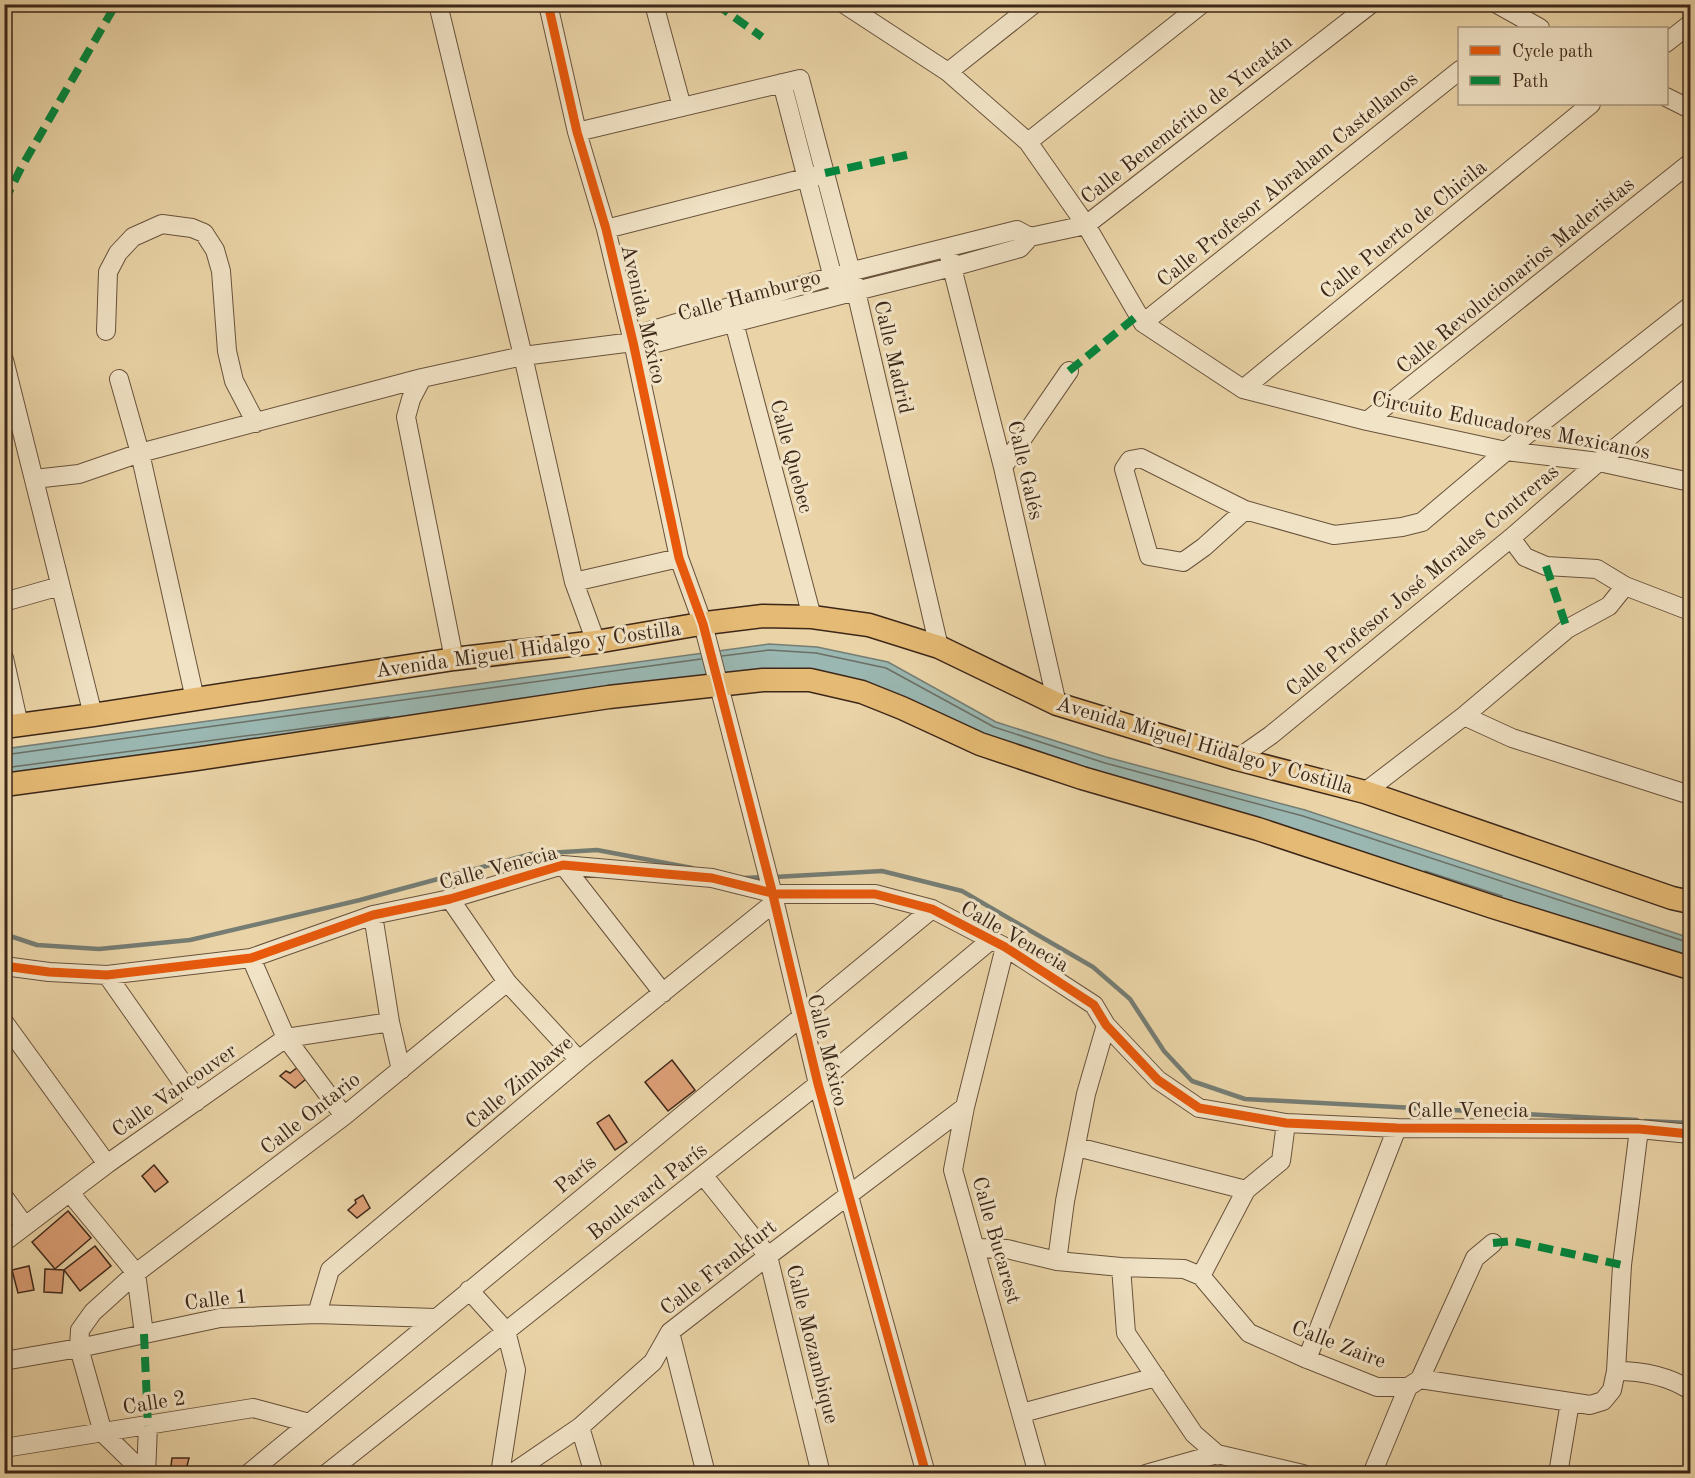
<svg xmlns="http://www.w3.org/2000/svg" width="1695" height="1478" font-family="'Old Standard TT',serif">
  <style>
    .water { fill: #9ab7b1; stroke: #757d74; stroke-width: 1.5 }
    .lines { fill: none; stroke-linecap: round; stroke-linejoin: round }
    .shore { stroke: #6c6f65; stroke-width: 1.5 }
    .stream { stroke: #757d74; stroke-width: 4.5 }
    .building { fill: #dda077; stroke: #3d2719; stroke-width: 1.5 }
    .minor-casing { stroke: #68523c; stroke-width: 20 }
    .major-casing { stroke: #3d2719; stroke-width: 25 }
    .minor { stroke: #f1e3c6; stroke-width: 18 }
    .major { stroke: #e5ba74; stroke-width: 22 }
    .quiet { stroke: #00873e; stroke-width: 8; stroke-dasharray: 15 8; stroke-linecap: butt }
    .cycleway-casing { stroke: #f1e3c6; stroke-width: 13 }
    .cycleway { stroke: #e8590c; stroke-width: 9 }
    .labels { text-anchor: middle; stroke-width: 6; stroke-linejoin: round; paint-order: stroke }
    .street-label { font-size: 21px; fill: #3d2719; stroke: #f1e3c6 }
  </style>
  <rect width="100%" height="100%" fill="#ead4a7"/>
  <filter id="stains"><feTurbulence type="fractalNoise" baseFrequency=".00333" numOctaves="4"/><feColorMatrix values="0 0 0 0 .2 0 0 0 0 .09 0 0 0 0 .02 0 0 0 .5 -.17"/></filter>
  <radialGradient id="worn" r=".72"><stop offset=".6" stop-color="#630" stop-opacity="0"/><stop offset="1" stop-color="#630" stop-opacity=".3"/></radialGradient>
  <path class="water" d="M769 644 817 647 888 662 996 722 1106 757 1305 810 1690 938V963L1076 771 843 681 5 774 4 749Z"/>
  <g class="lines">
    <path class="shore" d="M722 656 769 650 816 653 886 668 994 727 1105 763 1303 816 1690 943
      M4 755 701 659
      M4 768 389 717
      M1425 871 1502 896"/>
    <path class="stream" d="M774 877 882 871 962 891 1093 967 1130 999 1164 1051 1192 1081 1245 1099 1637 1120
      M744 878 765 877
      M4 934 37 945 99 949 190 940 360 900 531 854 597 850 692 868
      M1645 1121 1690 1123"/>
  </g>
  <path class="building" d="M672 1060 695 1090 668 1111 645 1082Z
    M298 1067 306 1079 295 1088 280 1076 286 1071 290 1073Z
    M609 1115 627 1142 615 1150 597 1123Z
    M154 1165 168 1182 155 1192 142 1176Z
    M363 1195 370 1208 357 1218 348 1210 356 1203 355 1200Z
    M68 1211 91 1238 55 1269 32 1242Z
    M95 1246 111 1266 80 1291 64 1270Z
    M29 1266 34 1290 18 1293 12 1270Z
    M45 1269 64 1270 62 1293 44 1292Z
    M172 1458H189L185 1474H170Z"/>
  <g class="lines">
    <defs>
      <path id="minor" d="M438 4 523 356 574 582 596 642
        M548 4 577 132 606 229 633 342 679 558 703 624 771 887 818 1084 926 1474
        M654 4 682 107
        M844 4 948 72 1028 142 1086 225 1143 323 1243 389 1367 421 1506 451 1599 462 1690 482
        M1497 4 1540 28
        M1666 43 1690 24
        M948 72 1034 4
        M782 83 833 278 838 286
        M1666 97 1690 109
        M577 132 800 79 856 291 939 647
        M1028 142 1202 4
        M606 229 825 173
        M947 248 1003 467 1057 704
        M731 311 812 617
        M1143 323 1460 70
        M106 331 108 272 118 253 133 237 162 224 192 228 204 233 215 250 221 271 227 351 234 381 256 423
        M633 342 646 332 833 276 1017 230 1030 237
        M4 360 93 715
        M422 378 411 399 406 417 454 659
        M119 379 140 453 195 699
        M1243 389 1591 104
        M1367 421 1690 163
        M1003 467 1069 371
        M34 479 79 474 140 453 422 378 523 356 633 342 652 344 856 291 952 267 1020 248 1030 237 1086 225 1371 4
        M1245 510 1204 547 1183 562 1149 556 1124 469 1130 460 1141 458 1245 510 1334 535 1402 527 1422 522 1511 447 1690 306
        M1511 538 1525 557 1546 566 1597 569 1625 586 1690 611
        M574 582 679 558
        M4 602 60 586
        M4 658 19 725
        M1464 716 1512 738 1690 795
        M1237 759 1271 735 1511 538 1602 459 1690 387
        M1365 792 1464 716 1567 629 1609 606 1625 586
        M563 865 663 993
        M450 899 507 982 579 1060
        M373 915 390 1022 401 1070
        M1005 947 965 1107 953 1170 1038 1474
        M251 958 286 1038 344 1116
        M4 966 49 972 107 975 251 958 373 915 450 899 563 865 712 878 776 894H875L932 909 1005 947 1094 1005 1106 1025 1158 1080 1199 1108 1286 1123 1397 1128 1639 1129 1690 1134
        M107 975 196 1102
        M4 1022 107 1164
        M1077 1147 1246 1190
        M703 1175 768 1256 821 1474
        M70 1193 136 1273
        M4 1197 25 1226
        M4 1242 107 1164 286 1038 390 1022
        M976 1248 1007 1249 1057 1261 1121 1267 1126 1333 1194 1434 1217 1454 1303 1474
        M1057 1261 1065 1201 1086 1094 1106 1025
        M1121 1267 1184 1269 1201 1276
        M136 1273 144 1334
        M1201 1276 1249 1333 1307 1359 1377 1387H1408L1420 1379 1590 1405 1603 1401 1612 1390 1616 1371 1622 1265 1639 1129
        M1201 1276 1246 1190 1281 1161 1286 1123
        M469 1290 506 1331 516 1370 500 1474
        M317 1314 330 1270 579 1060 775 902
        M670 1332 706 1474
        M1307 1359 1397 1128
        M4 1361 79 1348 220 1318 317 1314 435 1318
        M1616 1371C1642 1371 1668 1376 1690 1390
        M1420 1379 1475 1258 1493 1243
        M1022 1413 1156 1377
        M580 1427 594 1474
        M4 1448 253 1408 309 1423
        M145 1474 103 1433 79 1348 80 1330 93 1312 136 1273 344 1116 507 982
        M146 1474 148 1426
        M248 1474 932 909
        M326 1474 818 1084 992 939
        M511 1474 580 1427 653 1362 670 1332 768 1256 965 1107
        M1146 1474 1217 1454
        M1372 1474 1408 1387
        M1558 1474 1570 1402"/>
      <path id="major" d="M4 727 93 715 454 659 596 642 706 623 763 616 812 617 869 625 939 647 1057 704 1237 759 1365 792 1672 898 1690 902
        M4 785 196 759 609 697 763 680H810L862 692 902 708 980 744 1082 778 1258 829 1493 907 1690 968"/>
    </defs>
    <use href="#minor" class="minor-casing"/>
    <use href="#major" class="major-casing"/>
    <use href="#minor" class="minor"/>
    <use href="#major" class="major"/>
    <path class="quiet" d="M716 4 762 37
      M825 173 907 155
      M4 202 21 168 116 4
      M1069 371 1137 316
      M1546 566 1567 629
      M1493 1243 1513 1241 1622 1265
      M144 1334 148 1426"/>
    <defs>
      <path id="cycleway" d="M548 4 577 132 606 229 633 342 679 558 703 624 771 887 818 1084 926 1474
        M4 966 49 972 107 975 251 958 373 915 450 899 563 865 712 878 776 894H875L932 909 1005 947 1094 1005 1106 1025 1158 1080 1199 1108 1286 1123 1397 1128 1639 1129 1690 1134"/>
    </defs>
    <use href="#cycleway" class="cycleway-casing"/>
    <use href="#cycleway" class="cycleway"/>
  </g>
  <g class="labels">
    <g class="street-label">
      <text transform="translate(1186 119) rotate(-38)" y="7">Calle Benemérito de Yucatán</text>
      <text transform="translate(1287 179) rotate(-39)" y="7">Calle Profesor Abraham Castellanos</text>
      <text transform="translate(1403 229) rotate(-39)" y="7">Calle Puerto de Chicila</text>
      <text transform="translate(1515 275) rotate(-39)" y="7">Calle Revolucionarios Maderistas</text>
      <text transform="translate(749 295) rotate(-15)" y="7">Calle Hamburgo</text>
      <text transform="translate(644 314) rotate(77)" y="7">Avenida México</text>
      <text transform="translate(894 357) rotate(77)" y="7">Calle Madrid</text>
      <text transform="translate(1511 425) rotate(11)" y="7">Circuito Educadores Mexicanos</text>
      <text transform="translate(792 456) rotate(75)" y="7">Calle Quebec</text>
      <text transform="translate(1026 470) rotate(77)" y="7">Calle Galés</text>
      <text transform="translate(1422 580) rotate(-40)" y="7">Calle Profesor José Morales Contreras</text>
      <text transform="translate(528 649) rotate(-8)" y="7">Avenida Miguel Hidalgo y Costilla</text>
      <text transform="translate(1205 745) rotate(16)" y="7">Avenida Miguel Hidalgo y Costilla</text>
      <text transform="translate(498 867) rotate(-15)" y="7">Calle Venecia</text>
      <text transform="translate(1015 936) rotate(30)" y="7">Calle Venecia</text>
      <text transform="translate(828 1050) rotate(76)" y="7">Calle México</text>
      <text transform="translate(519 1082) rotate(-40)" y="7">Calle Zimbawe</text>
      <text transform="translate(174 1090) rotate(-35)" y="7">Calle Vancouver</text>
      <text x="1468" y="1117">Calle Venecia</text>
      <text transform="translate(310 1113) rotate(-38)" y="7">Calle Ontario</text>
      <text transform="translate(575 1174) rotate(-40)" y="7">París</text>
      <text transform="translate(647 1191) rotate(-38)" y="7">Boulevard París</text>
      <text transform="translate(997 1240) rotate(74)" y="7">Calle Bucarest</text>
      <text transform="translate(718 1267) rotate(-38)" y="7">Calle Frankfurt</text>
      <text transform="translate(216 1299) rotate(-7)" y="7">Calle 1</text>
      <text transform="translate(813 1344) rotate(76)" y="7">Calle Mozambique</text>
      <text transform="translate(1339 1344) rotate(21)" y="7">Calle Zaire</text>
      <text transform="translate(154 1402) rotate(-9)" y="7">Calle 2</text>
    </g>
  </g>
  <rect width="1695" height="1478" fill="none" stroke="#ead4a7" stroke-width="24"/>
  <rect x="6" y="6" width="1683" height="1466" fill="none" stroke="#3d2719" stroke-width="3"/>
  <rect x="12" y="12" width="1671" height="1454" fill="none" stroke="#3d2719" stroke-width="1.5"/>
  <rect x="1458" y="27" width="210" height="78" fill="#f1e3c6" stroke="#a99881" stroke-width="1.5"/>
  <rect x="1470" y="46" width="30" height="9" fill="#e8590c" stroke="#a99881" stroke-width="1.5"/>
  <text x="1512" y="57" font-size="18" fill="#3d2719">Cycle path</text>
  <rect x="1470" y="76" width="30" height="9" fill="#00873e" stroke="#a99881" stroke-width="1.5"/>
  <text x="1512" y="87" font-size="18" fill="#3d2719">Path</text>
  <rect width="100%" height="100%" filter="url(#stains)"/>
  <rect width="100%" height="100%" fill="url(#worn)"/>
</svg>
